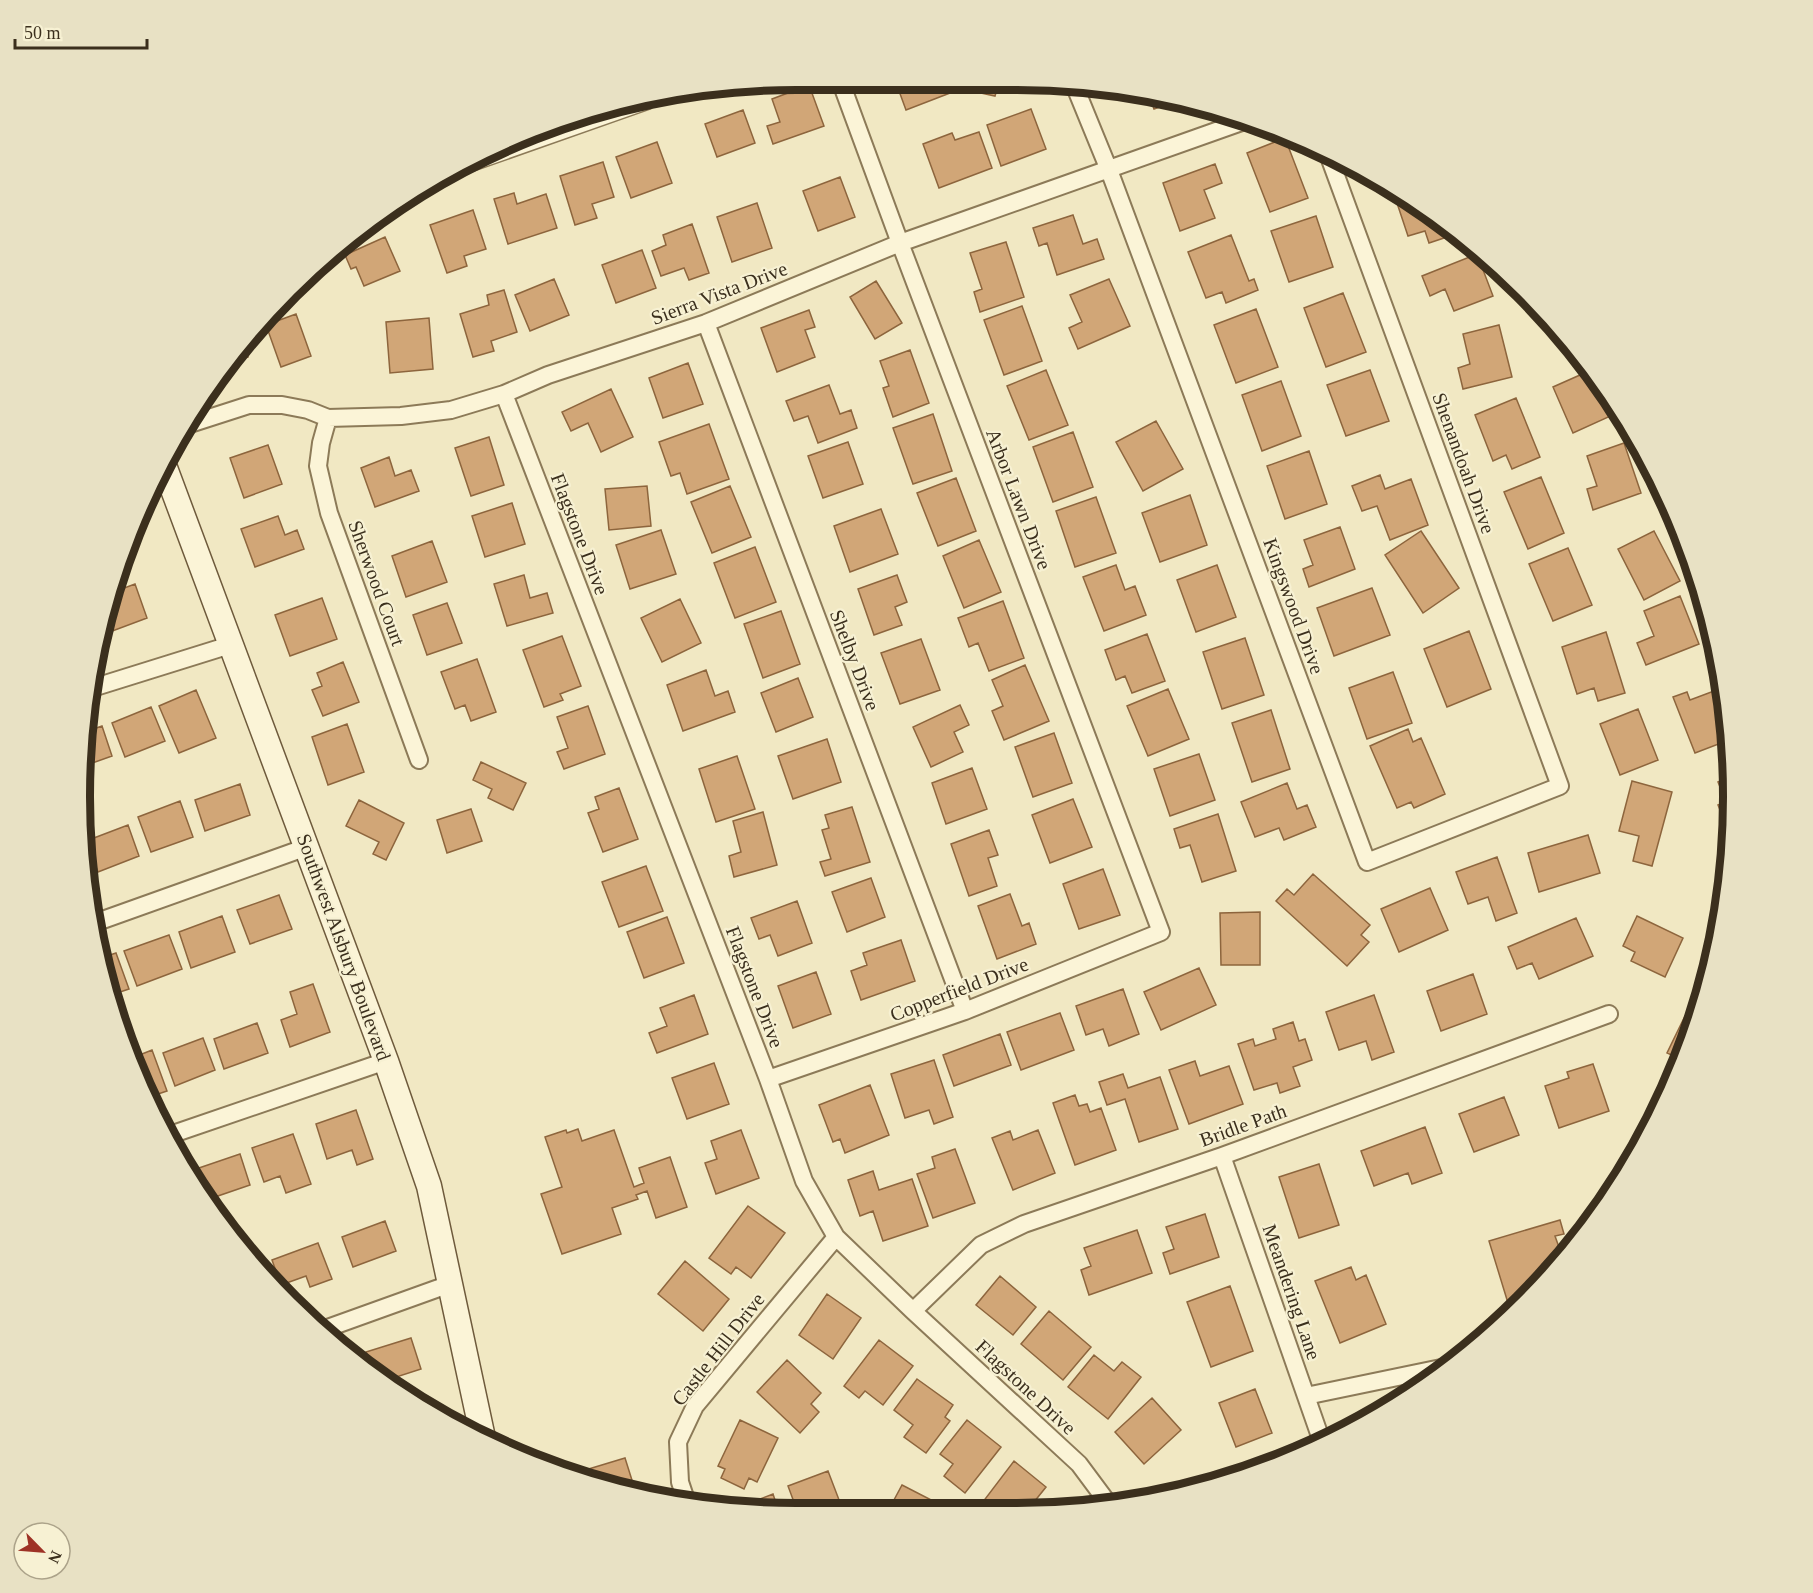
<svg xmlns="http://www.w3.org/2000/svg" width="1813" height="1593" font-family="'Times New Roman',serif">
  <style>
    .building { fill: #d1a677; stroke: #8d653d; stroke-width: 1.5 }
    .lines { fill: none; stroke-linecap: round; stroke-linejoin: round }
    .minor-casing { stroke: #8c7a58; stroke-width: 20 }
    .tertiary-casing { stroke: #8c7a58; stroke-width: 24 }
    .secondary-casing { stroke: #6e5a3c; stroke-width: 27 }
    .minor { stroke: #fbf4d7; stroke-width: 16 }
    .tertiary { stroke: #fbf4d7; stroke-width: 21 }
    .secondary { stroke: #fbf4d7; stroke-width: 24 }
    .labels { text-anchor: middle; stroke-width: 4.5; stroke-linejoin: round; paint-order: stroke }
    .street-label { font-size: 20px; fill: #3b2f1d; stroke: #f7f1d3 }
    .rim { fill: none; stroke: #3b2f1d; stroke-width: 8 }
  </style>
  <rect width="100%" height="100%" fill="#f1e8c3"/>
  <path class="building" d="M895 80H945L950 93 906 110Z
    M979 81H1014L1012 92 997 89 995 96 976 92Z
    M809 85 824 126 773 144 767 126 780 122 772 99Z
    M1148 92 1156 93 1180 100 1154 109Z
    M1031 109 1046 149 1001 166 987 125Z
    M743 110 755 143 717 157 705 124Z
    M979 132 992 168 939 188 923 144 952 133 955 140Z
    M1285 138 1308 198 1270 212 1247 153Z
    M657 142 672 183 631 198 616 157Z
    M603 162 614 197 592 204 597 218 575 225 560 176Z
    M1215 164 1222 183 1204 190 1215 218 1180 231 1163 183Z
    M840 177 855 217 818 231 803 191Z
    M1392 188 1453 228 1456 234 1429 243 1425 231 1408 236Z
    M514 193 517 204 546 194 557 228 508 244 494 199Z
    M757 203 772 248 732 262 717 217Z
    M473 210 486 249 464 256 467 266 447 273 430 225Z
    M1073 215 1083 244 1097 239 1104 259 1057 275 1047 243 1039 246 1033 228Z
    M1316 216 1333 267 1289 282 1271 231Z
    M692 224 709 273 689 280 684 268 661 276 652 251 666 245 663 235Z
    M1231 235 1249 281 1254 279 1258 290 1226 303 1222 292 1206 298 1188 252Z
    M385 237 400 271 364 286 356 267 351 269 345 255Z
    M1006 242 1024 297 980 312 974 292 982 289 970 253Z
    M642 250 656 288 616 303 602 265Z
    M1477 254 1493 296 1454 311 1445 289 1430 296 1422 276Z
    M554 279 569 315 530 331 515 295Z
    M1109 279 1130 326 1078 349 1069 328 1082 322 1070 295Z
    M876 281 902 323 875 339 850 297Z
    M504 290 517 332 491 341 494 351 473 357 460 314 489 305 487 295Z
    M1343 293 1366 352 1326 367 1304 308Z
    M1022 306 1042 361 1004 375 984 320Z
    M1256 309 1278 367 1236 383 1214 325Z
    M809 310 815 327 805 330 815 357 777 372 761 328Z
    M296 314 311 356 281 367 266 325Z
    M429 318 433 369 390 373 386 322Z
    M1499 325 1512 377 1463 389 1458 368 1470 364 1463 334Z
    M244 342 248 357 226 362 227 360Z
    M910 350 929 403 893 417 883 388 889 386 880 361Z
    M688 363 703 404 663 418 649 378Z
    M1046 370 1068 425 1029 440 1007 386Z
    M1370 370 1389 421 1346 436 1327 385Z
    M1589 371 1606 394 1615 414 1573 433 1553 387Z
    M1281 381 1301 436 1262 451 1242 395Z
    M829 385 840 414 851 410 857 428 818 443 808 416 794 421 786 401Z
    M611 389 633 437 601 452 588 423 571 431 562 412Z
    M1516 398 1540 457 1512 469 1506 455 1493 461 1475 415Z
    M933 414 952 471 913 484 893 428Z
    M1156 421 1183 469 1143 491 1116 442Z
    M709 424 729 479 687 494 680 473 671 476 659 442Z
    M1073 432 1093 487 1053 502 1033 447Z
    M489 437 504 485 471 496 455 448Z
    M848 442 863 484 823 498 808 456Z
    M1624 443 1641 493 1593 510 1587 489 1597 486 1587 456Z
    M268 445 282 484 244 498 230 458Z
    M1309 451 1327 504 1285 519 1267 466Z
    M389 457 395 476 411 470 419 491 375 507 361 468Z
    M1380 475 1385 489 1411 479 1428 525 1390 540 1377 506 1362 511 1352 486Z
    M1541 477 1564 533 1528 549 1504 492Z
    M956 478 976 531 938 546 917 493Z
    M647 486 651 526 609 530 605 489Z
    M730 486 751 537 712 553 691 502Z
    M1190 495 1207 545 1160 562 1142 513Z
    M1096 497 1116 553 1075 567 1056 511Z
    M512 503 525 544 485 557 472 516Z
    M881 509 898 554 850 572 834 526Z
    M278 516 285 535 297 530 304 549 255 567 241 529Z
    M1340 527 1355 569 1309 587 1303 569 1313 565 1304 540Z
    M661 530 676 574 630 589 616 545Z
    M1421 531 1459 588 1423 613 1385 555Z
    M1654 531 1680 581 1644 600 1618 549Z
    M979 540 1001 592 964 608 943 556Z
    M432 541 447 582 406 597 392 556Z
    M755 547 776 602 735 618 714 563Z
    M1568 548 1592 605 1553 621 1529 564Z
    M1116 565 1125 590 1135 586 1146 615 1104 631 1083 577Z
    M1217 565 1236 617 1196 632 1177 580Z
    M524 575 530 598 547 593 553 613 507 626 494 584Z
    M897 575 907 602 895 607 902 625 874 635 858 589Z
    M135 584 147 618 107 633 106 629 116 591Z
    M1372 588 1390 635 1334 656 1317 608Z
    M1680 596 1699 644 1646 665 1637 643 1654 636 1644 611Z
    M322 598 337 639 290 656 275 615Z
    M680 599 701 643 662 662 641 618Z
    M1003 601 1024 658 989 671 978 643 969 647 958 618Z
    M447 603 462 643 427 655 413 615Z
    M781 611 800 664 763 678 744 624Z
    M1469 631 1491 689 1447 707 1424 649Z
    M1606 632 1625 693 1598 701 1594 688 1577 694 1562 647Z
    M1147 634 1165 681 1132 693 1125 676 1116 680 1105 650Z
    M562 636 581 686 560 694 563 700 544 707 523 650Z
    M1245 638 1264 695 1222 709 1203 652Z
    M921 639 940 690 900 704 881 653Z
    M477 659 496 712 471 721 465 705 455 709 441 672Z
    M343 662 359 702 323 716 312 690 322 686 317 673Z
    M1025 665 1049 721 1004 740 992 711 1003 706 992 680Z
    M706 670 715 696 728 691 735 712 683 731 667 685Z
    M1393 672 1412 723 1367 739 1349 688Z
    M798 678 813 717 776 732 761 693Z
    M1168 689 1189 739 1148 756 1127 706Z
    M196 690 216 738 179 753 159 706Z
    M1714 691 1728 728 1729 740 1695 753 1673 697 1687 692 1690 700Z
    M960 705 969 725 954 732 963 752 931 767 913 727Z
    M588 706 605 754 564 769 557 752 568 748 557 717Z
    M151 707 165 741 125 757 112 723Z
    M1638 709 1658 760 1620 775 1600 724Z
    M1271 710 1290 769 1252 782 1232 723Z
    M347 724 364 772 328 785 312 737Z
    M102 726 112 756 84 766 85 732Z
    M1408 729 1413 742 1421 738 1445 794 1414 808 1411 802 1397 808 1370 746Z
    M1054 733 1072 783 1033 797 1015 747Z
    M827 739 841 782 793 799 778 756Z
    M1199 754 1215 800 1170 816 1154 769Z
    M737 756 755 809 716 822 699 769Z
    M481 762 526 783 513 810 488 798 492 789 473 780Z
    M972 768 987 809 946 824 932 783Z
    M1730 777 1732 831 1729 832 1718 805 1726 802 1718 782Z
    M1632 781 1672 792 1652 866 1633 861 1639 836 1619 831Z
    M1287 783 1297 809 1307 805 1316 827 1284 840 1279 828 1255 837 1241 802Z
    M240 784 250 815 205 831 195 800Z
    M619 788 638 839 603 852 588 813 599 809 595 797Z
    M1073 799 1092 847 1050 863 1032 815Z
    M359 800 404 823 386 860 373 854 379 842 346 826Z
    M180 801 193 837 151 852 138 817Z
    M852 807 870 862 825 876 820 862 831 859 822 830 829 828 825 815Z
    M471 809 482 841 447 853 437 820Z
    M763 812 777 865 734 877 729 856 741 852 733 821Z
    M1218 814 1236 871 1202 882 1190 845 1180 848 1174 829Z
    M128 825 139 856 98 872 86 841Z
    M989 830 998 855 988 858 997 886 969 896 951 844Z
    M1588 835 1600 873 1539 892 1528 853Z
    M1497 857 1517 913 1496 921 1488 897 1468 904 1456 872Z
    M646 866 663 911 619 927 602 882Z
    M1103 869 1120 915 1079 929 1063 884Z
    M1313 874 1370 925 1361 935 1369 942 1347 966 1276 901 1287 889 1294 895Z
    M871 878 885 917 847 932 832 892Z
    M1430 888 1448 930 1399 952 1381 909Z
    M1010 894 1022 926 1029 923 1036 944 997 959 978 906Z
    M279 895 292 929 250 944 237 910Z
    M797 901 812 943 778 956 770 935 759 939 751 918Z
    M1260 912V965H1221L1220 913Z
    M222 916 235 952 191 968 179 932Z
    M1637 916 1683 938 1665 977 1631 961 1635 952 1623 946Z
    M667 917 684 963 644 978 627 932Z
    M1576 918 1593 956 1539 979 1532 963 1517 969 1508 947Z
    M169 935 182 969 137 986 124 951Z
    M901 940 915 981 861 1000 851 971 867 965 863 953Z
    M116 953 129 989 111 995 104 957Z
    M1199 968 1216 1005 1161 1030 1144 992Z
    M816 972 831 1014 793 1028 778 986Z
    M1473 974 1487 1014 1441 1031 1427 991Z
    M313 984 330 1032 290 1047 281 1020 297 1014 290 992Z
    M1123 989 1139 1034 1109 1046 1103 1029 1086 1035 1076 1006Z
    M694 995 708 1034 657 1053 649 1033 667 1026 660 1008Z
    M1374 995 1394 1052 1372 1060 1366 1041 1339 1050 1326 1012Z
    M1060 1013 1074 1050 1021 1070 1007 1032Z
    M1685 1016 1694 1021 1680 1059 1667 1053Z
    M1293 1022 1299 1041 1305 1039 1312 1060 1293 1067 1300 1086 1280 1093 1277 1083 1254 1090 1238 1044 1253 1039 1255 1046 1276 1039 1273 1029Z
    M257 1023 268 1053 224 1069 214 1039Z
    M1000 1034 1011 1065 954 1086 943 1055Z
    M203 1038 215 1070 175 1086 163 1053Z
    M152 1050 167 1091 149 1097 132 1058Z
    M934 1060 953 1117 934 1124 929 1110 905 1118 891 1074Z
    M1195 1061 1200 1076 1229 1066 1243 1104 1189 1124 1169 1070Z
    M714 1063 729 1104 687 1119 672 1078Z
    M1593 1064 1609 1111 1559 1128 1545 1086 1569 1078 1567 1072Z
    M1123 1074 1128 1088 1160 1077 1178 1129 1139 1142 1125 1099 1107 1105 1099 1082Z
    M870 1085 889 1135 845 1153 840 1139 833 1142 819 1105Z
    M1075 1095 1079 1106 1087 1104 1090 1112 1101 1108 1116 1150 1075 1165 1053 1103Z
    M1504 1097 1519 1135 1474 1152 1459 1114Z
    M356 1110 373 1159 357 1165 352 1150 327 1159 316 1124Z
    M1425 1127 1442 1173 1412 1184 1408 1173 1374 1186 1361 1151Z
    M578 1129 582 1141 614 1130 634 1187 644 1183 639 1168 670 1157 687 1207 656 1218 647 1191 636 1195 638 1199 612 1208 621 1234 562 1254 541 1194 562 1187 545 1137 566 1130 567 1133Z
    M741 1130 759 1178 716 1194 705 1163 717 1159 711 1141Z
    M1038 1130 1055 1173 1013 1190 992 1138 1010 1131 1013 1140Z
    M293 1134 311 1184 286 1193 280 1176 264 1182 252 1148Z
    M955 1149 975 1203 933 1218 917 1174 935 1168 932 1157Z
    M240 1154 250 1185 209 1199 198 1184 193 1170Z
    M1319 1164 1339 1225 1299 1238 1279 1177Z
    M873 1171 879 1190 912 1179 928 1226 883 1241 873 1211 860 1216 848 1180Z
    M1604 1203 1593 1221 1588 1208Z
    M748 1206 785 1233 751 1278 736 1267 731 1274 709 1258Z
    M1205 1214 1219 1257 1170 1274 1163 1253 1174 1249 1166 1227Z
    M1560 1220 1564 1234 1555 1236 1560 1250 1570 1247V1249L1524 1298 1508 1303 1489 1241Z
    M385 1221 396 1251 353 1267 342 1237Z
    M1137 1230 1152 1273 1089 1295 1081 1270 1091 1266 1084 1248Z
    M318 1243 332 1279 310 1287 306 1276 281 1285 272 1260Z
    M685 1261 729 1299 703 1331 658 1294Z
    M1351 1267 1356 1280 1366 1275 1386 1324 1340 1343 1315 1281Z
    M1000 1276 1036 1307 1013 1335 976 1305Z
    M1230 1286 1253 1351 1211 1367 1187 1302Z
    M827 1294 861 1318 833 1359 799 1335Z
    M1049 1311 1091 1347 1063 1380 1021 1344Z
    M411 1338 421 1369 384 1381 372 1371 366 1352Z
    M879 1340 913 1366 883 1405 865 1391 859 1398 844 1386Z
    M1094 1355 1114 1371 1122 1362 1141 1377 1108 1419 1068 1387Z
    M787 1360 821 1393 811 1404 819 1412 800 1433 757 1392Z
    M917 1379 953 1405 945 1417 950 1421 926 1453 904 1437 913 1425 894 1410Z
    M1255 1389 1272 1433 1236 1447 1219 1403Z
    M1152 1398 1181 1430 1144 1464 1115 1432Z
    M740 1420 778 1438 757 1482 749 1478 744 1489 721 1478 725 1469 718 1466Z
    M967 1420 1001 1447 965 1493 944 1476 953 1464 940 1454Z
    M625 1458 636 1493 572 1474Z
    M1014 1461 1046 1487 1026 1512H986L979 1507Z
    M828 1471 844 1513H798L788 1486Z
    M902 1485 943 1506 939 1513H887Z
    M773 1494 779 1512 755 1509 752 1502Z"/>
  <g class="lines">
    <defs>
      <path id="minor" d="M1073 82 1109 170 1367 862 1560 786 1328 154
        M706 323 965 1011
        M504 394 768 1079 804 1181 836 1237 913 1311 1079 1464 1108 1503
        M328 418 321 443 318 466 329 513 419 760
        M190 424 249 405H282L308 410 328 418 401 416 451 410 504 394 548 375 706 323 900 243 1250 119
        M89 689 230 645
        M97 922 307 847
        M768 1079 965 1011 1161 932 900 243 840 80
        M167 1136 386 1061
        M1222 1156 1322 1442
        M913 1311 981 1245 1024 1224 1222 1156 1609 1014
        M322 1330 450 1284
        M1306 1396 1446 1367
        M687 1503 680 1482 678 1442 695 1406 836 1237"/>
      <path id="tertiary" d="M466 162 645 99"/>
      <path id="secondary" d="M165 468 386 1061 429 1186 483 1438"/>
    </defs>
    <use href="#minor" class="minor-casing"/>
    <use href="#tertiary" class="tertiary-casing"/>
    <use href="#secondary" class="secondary-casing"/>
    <use href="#minor" class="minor"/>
    <use href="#tertiary" class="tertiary"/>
    <use href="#secondary" class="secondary"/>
  </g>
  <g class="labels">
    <g class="street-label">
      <text transform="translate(719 293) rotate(-21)" y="7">Sierra Vista Drive</text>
      <text transform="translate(1464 463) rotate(70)" y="7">Shenandoah Drive</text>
      <text transform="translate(1019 499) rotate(69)" y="7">Arbor Lawn Drive</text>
      <text transform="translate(580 534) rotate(69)" y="7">Flagstone Drive</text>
      <text transform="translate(377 583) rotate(70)" y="7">Sherwood Court</text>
      <text transform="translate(1294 606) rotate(70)" y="7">Kingswood Drive</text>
      <text transform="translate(855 660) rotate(69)" y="7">Shelby Drive</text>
      <text transform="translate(344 947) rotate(70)" y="7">Southwest Alsbury Boulevard</text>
      <text transform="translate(755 987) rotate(69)" y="7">Flagstone Drive</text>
      <text transform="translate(959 989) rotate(-21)" y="7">Copperfield Drive</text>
      <text transform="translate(1243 1125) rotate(-20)" y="7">Bridle Path</text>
      <text transform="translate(1292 1292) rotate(71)" y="7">Meandering Lane</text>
      <text transform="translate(718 1349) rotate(-52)" y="7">Castle Hill Drive</text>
      <text transform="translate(1026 1387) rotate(43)" y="7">Flagstone Drive</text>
    </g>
  </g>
  <path d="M0 0H1813V1593H0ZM796 90H1017A706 706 0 0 1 1723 796V797A706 706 0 0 1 1017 1503H796A706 706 0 0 1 90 797V796A706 706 0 0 1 796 90Z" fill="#e8e1c4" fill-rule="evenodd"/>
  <path class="rim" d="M796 90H1017A706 706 0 0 1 1723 796V797A706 706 0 0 1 1017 1503H796A706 706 0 0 1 90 797V796A706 706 0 0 1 796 90Z"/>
  <g transform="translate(42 1551) rotate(115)"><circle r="28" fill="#f7f1d3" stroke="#aca38a" stroke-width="1.5"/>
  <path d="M0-4.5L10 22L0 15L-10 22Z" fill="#9e3225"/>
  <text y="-9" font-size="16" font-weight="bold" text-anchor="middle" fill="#3b2f1d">N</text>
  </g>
  <path d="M15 39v9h132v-9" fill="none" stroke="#3b2f1d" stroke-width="3"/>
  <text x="24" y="39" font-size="18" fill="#3b2f1d" stroke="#f7f1d3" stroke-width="4.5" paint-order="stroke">50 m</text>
</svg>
